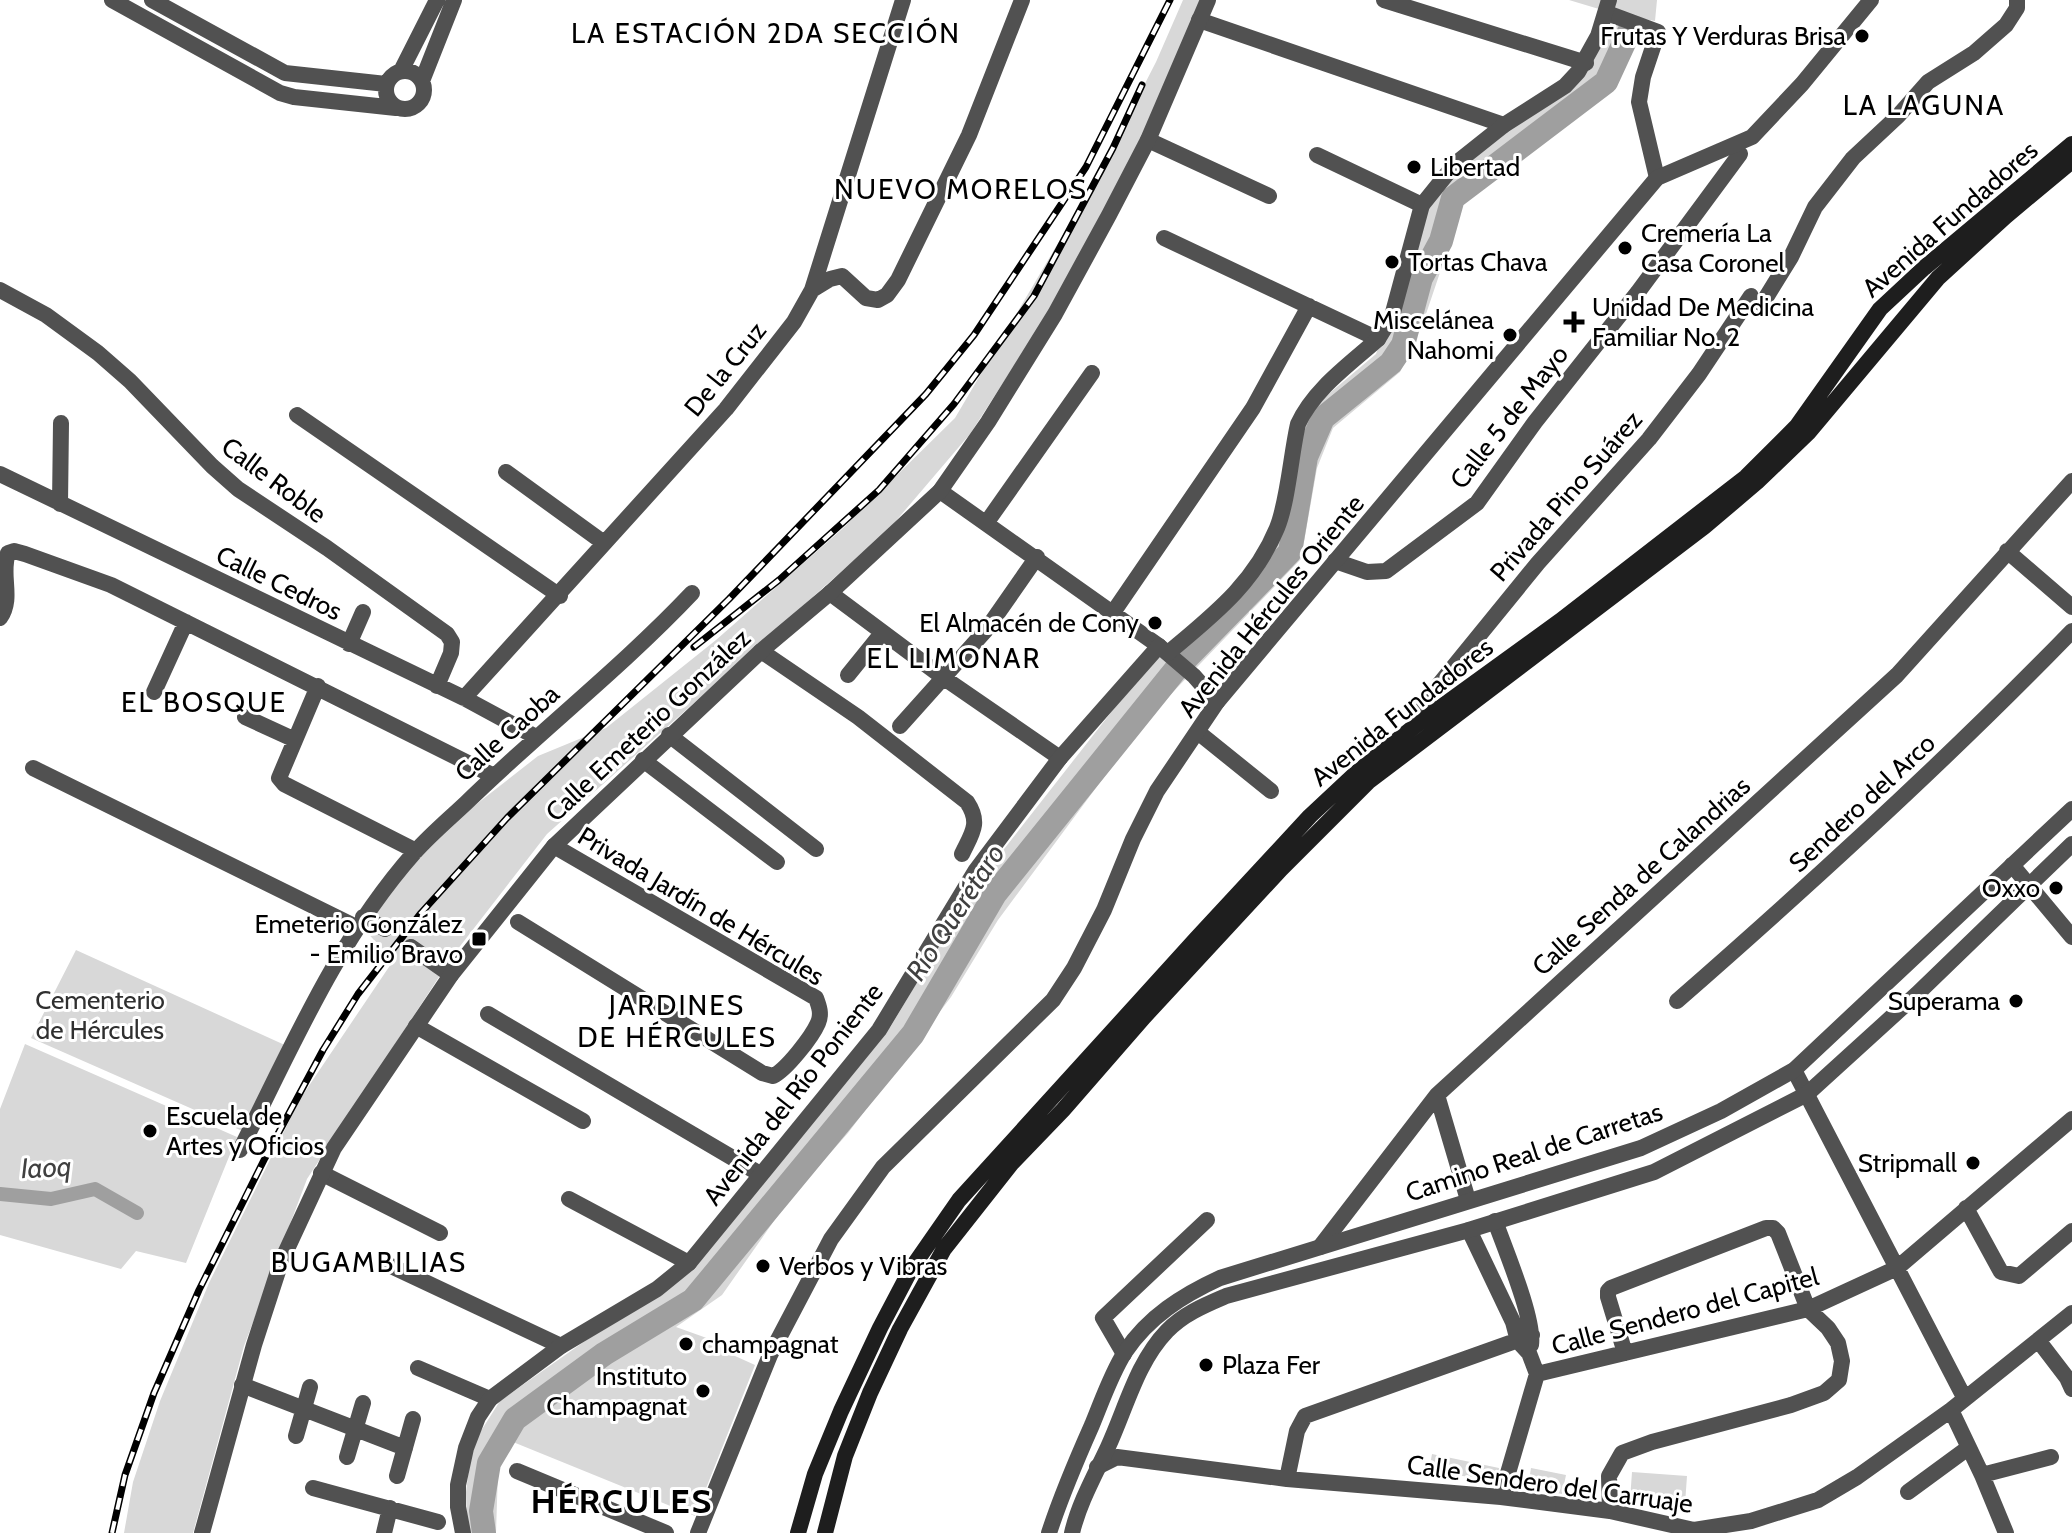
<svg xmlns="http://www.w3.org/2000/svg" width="2072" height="1533" font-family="Cabin,sans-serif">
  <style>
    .green { fill: #d8d8d8 }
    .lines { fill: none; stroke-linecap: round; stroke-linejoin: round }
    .canal { stroke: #9f9f9f; stroke-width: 14 }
    .river { stroke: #9f9f9f; stroke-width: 24 }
    .minor-tunnel { stroke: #d9d9d9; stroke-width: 16; stroke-dasharray: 16 8; stroke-linecap: butt }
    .minor { stroke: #515151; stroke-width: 16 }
    .tertiary { stroke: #515151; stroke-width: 16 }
    .secondary { stroke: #1e1e1e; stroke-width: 16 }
    .rail-casing { stroke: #000; stroke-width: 7 }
    .rail { stroke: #fff; stroke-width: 4; stroke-dasharray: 12; stroke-linecap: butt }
    .poi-dot { fill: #000; stroke: #fff; stroke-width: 3 }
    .labels { text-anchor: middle; stroke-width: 6; stroke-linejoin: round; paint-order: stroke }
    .poi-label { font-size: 26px; fill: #000; stroke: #fff; text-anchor: end }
    .street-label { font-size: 26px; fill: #000; stroke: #fff }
    .park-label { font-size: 26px; fill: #2f2f2f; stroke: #fff }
    .neighbourhood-label { font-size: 28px; letter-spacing: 2px; fill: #000; stroke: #fff }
    .water-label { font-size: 28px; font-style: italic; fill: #404040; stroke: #fff }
    .district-label { font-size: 34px; font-weight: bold; letter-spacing: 2px; fill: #000; stroke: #fff }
  </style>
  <rect width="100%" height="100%" fill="#fff"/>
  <path class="green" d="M1183 0H1204L1185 46 1100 222 1046 316 970 434 889 529 547 834 454 954 307 1179 244 1346 193 1533H124L133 1482 160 1401 209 1283 300 1099 393 961 364 929 428 842 538 756 606 728 716 640 841 530 955 418 1097 177 1156 62Z
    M1569 0H1657L1655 21 1643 19 1639 40 1611 87 1513 162 1463 204 1423 323 1400 372 1333 428 1317 468 1301 559 1147 719 998 920 951 997 848 1133 788 1201 722 1295 676 1327 715 1341 724 1351 755 1365 695 1516 513 1442 498 1471 496 1533H467L466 1492 472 1445 500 1401 595 1334 665 1292 891 1026 972 890 1156 655 1261 566 1298 435 1312 408 1376 354 1432 199 1464 163 1580 73 1609 12Z
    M76 950 287 1046 247 1133 31 1038Z
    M25 1044 237 1137 186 1263 136 1251 121 1269 0 1235V1109Z
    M1432 1454 1499 1468 1497 1482 1429 1470Z
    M1531 1468 1566 1475 1562 1494 1528 1487Z
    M1632 1472 1687 1476 1685 1504 1630 1500Z"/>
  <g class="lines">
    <path class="canal" d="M0 1194 51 1199 95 1189 137 1213"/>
    <path class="river" d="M484 1533 481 1511 489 1463 515 1419 604 1354 693 1300 913 1034 995 894 1177 668 1290 552 1306 457 1323 418 1391 363 1403 345 1421 278 1441 241 1453 198 1606 82 1630 30"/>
    <path class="minor-tunnel" d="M385 929 411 947"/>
    <path class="minor" d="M112 0 280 93 294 97 396 108
      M152 0 285 73 386 84
      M1384 0 1586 63
      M1607 13 1658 32 1643 77 1639 102 1657 178
      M1199 20 1504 125
      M386 90a19 19 0 1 1 38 0a19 19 0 1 1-38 0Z
      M401 71 437 0
      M422 81 454 0
      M1148 140 1269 196
      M1317 155 1422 205
      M1164 238 1378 339
      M0 290 46 315 98 353 130 381 212 466 238 489 327 548 447 634 452 642 451 653 437 686
      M812 290 830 279 842 276 866 298 878 300 887 295 898 280 969 135 1022 0
      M1762 304 1791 257 1815 207 1853 158 1898 116 1928 82 1974 53 2006 25 2017 8V0
      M297 415 560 596
      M506 472 604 543
      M0 474 464 698 536 737
      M940 491 1159 646 1194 676 1217 702
      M60 504 61 423
      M987 522 1092 373
      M2007 551 2072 607
      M1335 561 1367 572 1386 571 1477 503 1535 422 1638 292 1740 154
      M830 593 944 678 1060 758
      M1112 614 1253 408 1309 306
      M0 618C14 598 0 575 8 553L14 551 25 554 111 585 494 776
      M349 644 363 612
      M761 651 858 717 967 802C981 823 972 833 962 854
      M848 675 882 633
      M318 686 279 778 284 784 416 851
      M154 692 186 622
      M464 698 726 409 794 322 812 290 903 0
      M245 717 293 739
      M900 726 986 630 1037 557
      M1418 731 1415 726 1428 698 1538 563 1649 439 1699 374 1751 296
      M1199 733 1271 791
      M669 735 816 849
      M643 760 777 862
      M33 768 356 927
      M2012 865 2072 937
      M363 917 385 929
      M518 922 762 1073 773 1076C786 1070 812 1037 818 1023 822 1014 819 1006 816 998L554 846
      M411 947 451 975
      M1677 1001C1813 882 1946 761 2072 631
      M488 1014 760 1174
      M416 1026 583 1121
      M1794 1070 1965 1399
      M1437 1095 1468 1200
      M240 1150C292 1047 337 940 414 853 430 835 449 819 466 803 540 731 621 668 692 593
      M321 1173 440 1233
      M569 1199 689 1263
      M1966 1208 2001 1272 2019 1276 2072 1231
      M1495 1221C1505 1249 1535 1320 1531 1345
      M1469 1230 1513 1322 1518 1341 1529 1353 1537 1374 1501 1497
      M1320 1247 1437 1095 1897 675 2072 481
      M391 1266 561 1346
      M2038 1340 2067 1378 2072 1389
      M1124 1354 1103 1318 1207 1220
      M418 1368 490 1399
      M1537 1374 1808 1309 1897 1268 2072 1119
      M242 1385 405 1448
      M1951 1410 1982 1475 2051 1457
      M296 1436 310 1387
      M347 1457 363 1403
      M1097 1467 1117 1457 1287 1479 1501 1497 1610 1511 1694 1530 1751 1521 1818 1500 1857 1477 1951 1410 2072 1313
      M517 1471 666 1533
      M1982 1475 2006 1533
      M397 1476 413 1419
      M1287 1479 1297 1431 1305 1416 1532 1335
      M313 1488 438 1522
      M1908 1492 1968 1448
      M1610 1511 1609 1476 1622 1453 1652 1442 1791 1405 1824 1393 1839 1380 1842 1361 1838 1343 1828 1328 1808 1309 1778 1233 1773 1228H1766L1611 1288 1608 1291V1297L1625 1353
      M384 1533 390 1508"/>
    <path class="tertiary" d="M1168 653C1213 615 1254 584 1277 528 1288 501 1291 454 1298 424 1314 389 1350 364 1378 339L1392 316 1422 205 1455 164 1504 125 1565 86 1578 72 1598 36 1609 0
      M202 1533 254 1345 281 1262 334 1148 451 975 554 846 761 651 830 593 940 491 988 422 1055 314 1109 215 1148 140 1208 0
      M463 1533 458 1507V1485L466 1448 478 1417 490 1399 561 1346 657 1289 689 1263 879 1030 976 870 1060 758 1159 646
      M698 1533 770 1355 831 1239 883 1167 1053 1000 1074 968 1104 910 1133 839 1157 791 1217 702 1657 178 1752 137 1802 84 1871 0
      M1049 1533C1061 1496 1076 1461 1092 1425 1102 1401 1111 1374 1125 1352 1148 1317 1183 1295 1220 1278L1641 1148 1721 1111 1794 1070 2072 809
      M1072 1533C1079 1503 1095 1475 1108 1447 1126 1408 1137 1362 1167 1331 1183 1314 1205 1305 1226 1296L1469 1230 1654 1172 1807 1094 1917 994 2072 844"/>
    <path class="secondary" d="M798 1533 815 1474 841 1411 880 1328 911 1269 959 1200 1197 938 1310 816 1356 773 1415 726 1560 621 1746 477 1797 426 1880 309 1924 268 2072 144
      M825 1533 845 1456 870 1393 900 1329 944 1249 1011 1164 1063 1110 1144 1017 1281 869 1368 782 1704 527 1757 482 1808 433 1938 278 2006 216 2072 161"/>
    <defs>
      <path id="rail" d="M694 647 779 580 879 490 954 404 1034 296 1113 148 1142 85
        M112 1533 125 1475 154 1393 199 1290 265 1158 323 1050 358 994 421 913 507 818 729 599 926 394 974 335 1086 167 1170 0"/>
    </defs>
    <use href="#rail" class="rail-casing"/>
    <use href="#rail" class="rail"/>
  </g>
  <g class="poi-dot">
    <circle cx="1862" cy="36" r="8"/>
    <circle cx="1414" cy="167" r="8"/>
    <circle cx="1625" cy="248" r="8"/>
    <circle cx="1392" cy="262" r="8"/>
    <path d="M1570 310h8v8h8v8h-8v8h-8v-8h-8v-8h8z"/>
    <circle cx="1510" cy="335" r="8"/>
    <circle cx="1155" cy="623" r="8"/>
    <circle cx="2056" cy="888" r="8"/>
    <rect x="471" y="931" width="16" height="16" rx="4"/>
    <circle cx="2016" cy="1001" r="8"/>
    <circle cx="150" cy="1131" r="8"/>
    <circle cx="1973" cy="1163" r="8"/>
    <circle cx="763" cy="1266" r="8"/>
    <circle cx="686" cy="1344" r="8"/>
    <circle cx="1206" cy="1365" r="8"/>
    <circle cx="703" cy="1391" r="8"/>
  </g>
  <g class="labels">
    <g class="poi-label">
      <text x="1846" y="45">Frutas Y Verduras Brisa</text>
      <text x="1430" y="176" text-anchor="start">Libertad</text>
      <text x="1641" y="242" text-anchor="start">Cremería La<tspan x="1641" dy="30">Casa Coronel</tspan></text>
      <text x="1408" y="271" text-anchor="start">Tortas Chava</text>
      <text x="1592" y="316" text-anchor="start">Unidad De Medicina<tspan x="1592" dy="30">Familiar No. 2</tspan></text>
      <text x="1494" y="329">Miscelánea<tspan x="1494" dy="30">Nahomi</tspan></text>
      <text x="1139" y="632">El Almacén de Cony</text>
      <text x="2040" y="897">Oxxo</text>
      <text x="463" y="933">Emeterio González<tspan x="463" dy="30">- Emilio Bravo</tspan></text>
      <text x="2000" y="1010">Superama</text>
      <text x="166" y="1125" text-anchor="start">Escuela de<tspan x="166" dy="30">Artes y Oficios</tspan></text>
      <text x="1957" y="1172">Stripmall</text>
      <text x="779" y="1275" text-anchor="start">Verbos y Vibras</text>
      <text x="702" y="1353" text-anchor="start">champagnat</text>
      <text x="1222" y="1374" text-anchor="start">Plaza Fer</text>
      <text x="687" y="1385">Instituto<tspan x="687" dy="30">Champagnat</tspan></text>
    </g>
    <g class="street-label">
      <text transform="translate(1950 219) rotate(-41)" y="9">Avenida Fundadores</text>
      <text transform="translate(725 369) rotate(-51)" y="9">De la Cruz</text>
      <text transform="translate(1509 417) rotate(-52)" y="9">Calle 5 de Mayo</text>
      <text transform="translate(274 480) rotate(37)" y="9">Calle Roble</text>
      <text transform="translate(1566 496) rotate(-49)" y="9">Privada Pino Suárez</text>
      <text transform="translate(279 583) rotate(26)" y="9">Calle Cedros</text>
      <text transform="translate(1271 606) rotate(-51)" y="9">Avenida Hércules Oriente</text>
      <text transform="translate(1402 712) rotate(-38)" y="9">Avenida Fundadores</text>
      <text transform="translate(648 725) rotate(-43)" y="9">Calle Emeterio González</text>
      <text transform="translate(507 733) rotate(-42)" y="9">Calle Caoba</text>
      <text transform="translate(1862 803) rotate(-43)" y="9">Sendero del Arco</text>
      <text transform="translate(1641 876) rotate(-42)" y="9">Calle Senda de Calandrias</text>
      <text transform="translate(701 906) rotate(31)" y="9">Privada Jardín de Hércules</text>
      <text transform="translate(793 1094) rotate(-52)" y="9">Avenida del Río Poniente</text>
      <text transform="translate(1534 1152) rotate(-18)" y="9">Camino Real de Carretas</text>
      <text transform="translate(1685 1311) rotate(-15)" y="9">Calle Sendero del Capitel</text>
      <text transform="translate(1550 1484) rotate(8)" y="9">Calle Sendero del Carruaje</text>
    </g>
    <g class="park-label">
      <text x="100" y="1009">Cementerio<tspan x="100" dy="30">de Hércules</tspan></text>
    </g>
    <g class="neighbourhood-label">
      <text x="766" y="43">LA ESTACIÓN 2DA SECCIÓN</text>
      <text x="1924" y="115">LA LAGUNA</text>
      <text x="961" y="199">NUEVO MORELOS</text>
      <text x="954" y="668">EL LIMONAR</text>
      <text x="204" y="712">EL BOSQUE</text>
      <text x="677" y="1015">JARDINES<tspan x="677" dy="32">DE HÉRCULES</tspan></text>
      <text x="369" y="1272">BUGAMBILIAS</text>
    </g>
    <g class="water-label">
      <text transform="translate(955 912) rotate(-57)" y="10">Río Querétaro</text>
      <text transform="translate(46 1167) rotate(-3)" y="10">Iaoq</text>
    </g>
    <g class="district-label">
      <text x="622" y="1513">HÉRCULES</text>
    </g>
  </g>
</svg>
